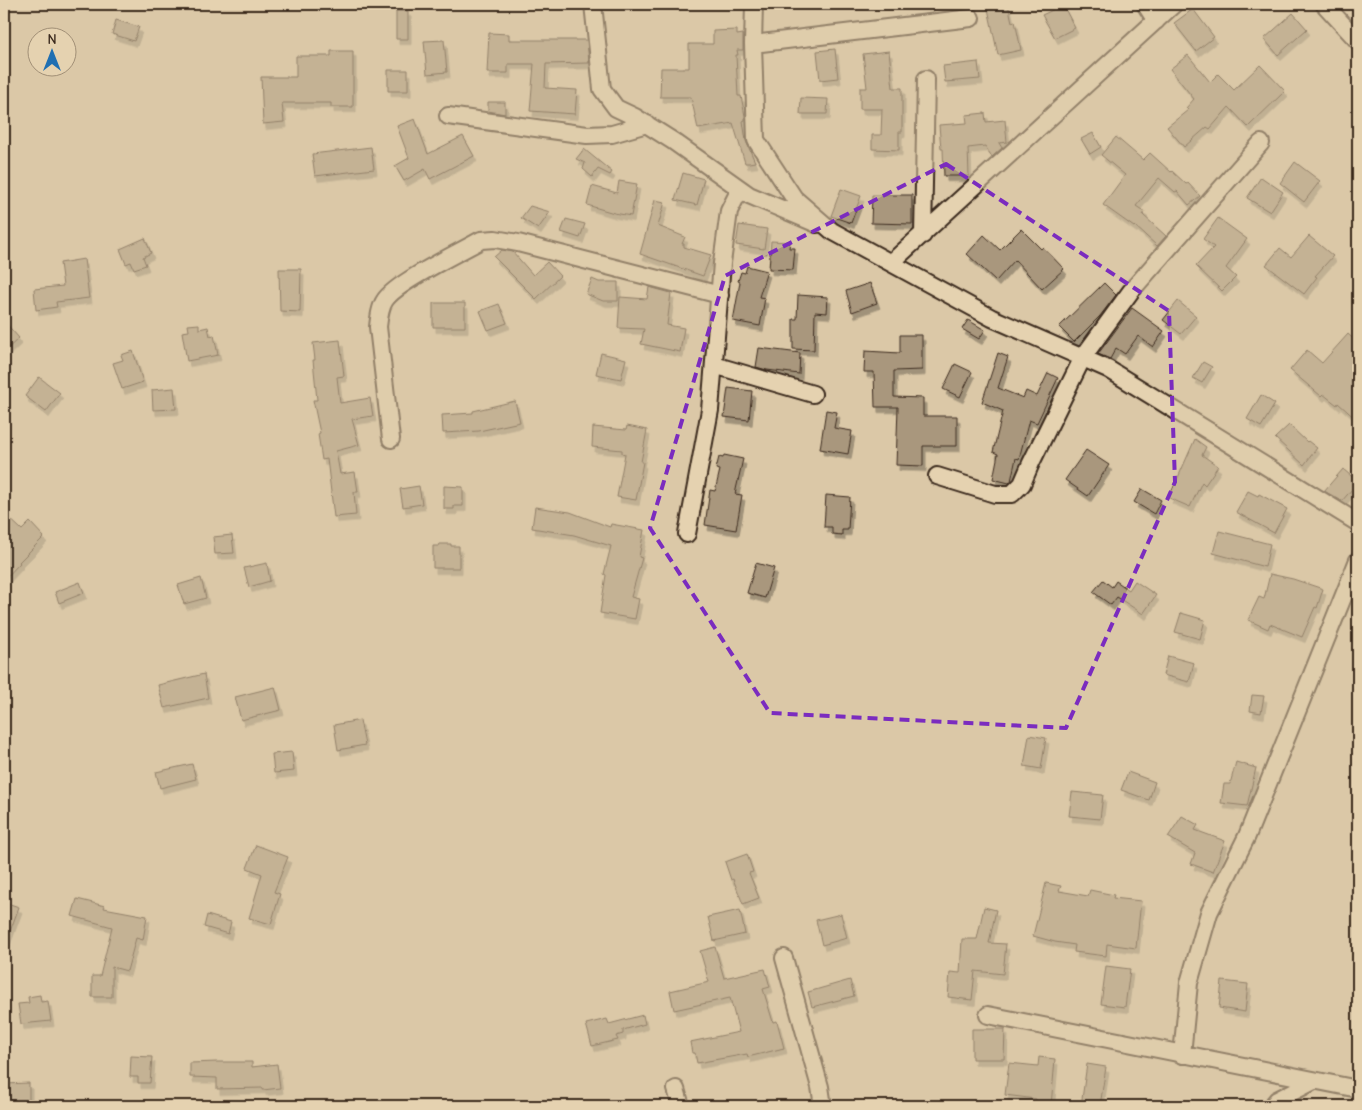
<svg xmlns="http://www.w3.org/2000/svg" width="1362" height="1110" font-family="'Comic Neue',sans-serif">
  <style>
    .building { fill: #a9977d; stroke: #3b2a1e; filter: url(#shadow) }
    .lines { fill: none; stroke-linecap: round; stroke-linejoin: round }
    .minor-casing { stroke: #3b2a1e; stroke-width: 20 }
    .minor { stroke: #e5d2b0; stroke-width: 16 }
    .marked { fill: none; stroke: #7b2cbf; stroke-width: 4; stroke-dasharray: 10 6; stroke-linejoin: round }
  </style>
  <defs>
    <filter id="shadow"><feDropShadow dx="3" dy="5.5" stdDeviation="0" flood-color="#0004"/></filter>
  </defs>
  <rect width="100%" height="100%" fill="#dbc8a7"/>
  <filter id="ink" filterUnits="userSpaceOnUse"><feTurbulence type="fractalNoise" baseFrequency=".02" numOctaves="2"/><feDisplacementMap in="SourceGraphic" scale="10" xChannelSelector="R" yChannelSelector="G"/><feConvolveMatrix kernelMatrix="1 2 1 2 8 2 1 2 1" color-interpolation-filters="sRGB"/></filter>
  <g filter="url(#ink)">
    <path class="building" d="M987 4H1008L1012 22 1015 21 1021 50 998 55Z
      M1063 5 1075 28 1055 38 1042 15Z
      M1193 9 1214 37 1196 51 1174 23Z
      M396 11H408V39H396Z
      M1293 13 1307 29 1278 55 1264 39Z
      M116 20 139 27 134 41 112 34Z
      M737 30V35L743 34V50H737L738 55H736L738 96H741L745 116V120L743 121 746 141 755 162 749 163H745L733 123 698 129 691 97H660L661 68H689V44H713V31Z
      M489 33 509 34V40H587L589 63 546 64 545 88 577 90 575 114 530 111 534 64H508V73H487Z
      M444 40 447 72 427 74 424 41Z
      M835 49 838 78 820 80 817 51Z
      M331 51H353V107H331V103H282L284 122 263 124 261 77H296V56H331Z
      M889 51 893 88H902V132H899V150L872 149V135H881L882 109H860V88H867L863 54Z
      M1188 55 1210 82 1218 74 1234 90 1260 65 1285 91 1248 127 1229 107 1210 129 1207 127 1184 147 1167 127 1188 110 1186 108 1194 99 1170 69Z
      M978 62 980 79 945 82 943 66Z
      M388 70H408V91H388Z
      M801 98 828 99 827 114H800Z
      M488 102H505V114L488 111Z
      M985 113 986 122 1005 120 1007 142 999 143 1002 148 992 157 985 146 968 148 969 176H944L943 149H941L939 125 967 123 966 115Z
      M415 119 428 154 463 136 474 156 430 179 425 169 404 181 395 166 409 158 397 126Z
      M1093 133 1101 147 1090 154 1081 139Z
      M1116 137 1143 160 1150 153 1171 172 1172 171 1186 184 1188 183 1200 196 1189 205 1177 191 1175 192 1159 178 1136 206 1145 212 1143 215 1166 236 1157 246 1135 226 1134 227 1103 205 1125 175 1101 155Z
      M371 147 374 169 315 176 312 154Z
      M584 149 612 172 610 175 598 169 592 177 583 169 585 163 576 159Z
      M1295 162 1320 181 1304 202 1280 183Z
      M683 173 704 179 697 205 675 200Z
      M1261 177 1283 192 1270 212 1247 198Z
      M619 181 637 184 631 216 614 213 587 205 592 186 617 193Z
      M841 189 861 196 851 223 831 216Z
      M872 195H912V224L871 223Z
      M655 200 665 202 658 226 685 237 682 244H684V247L711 255 703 276 640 254Z
      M530 206 550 212 538 229 521 218Z
      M1218 218 1247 239 1226 268 1236 277 1222 291 1196 266 1214 247 1203 239Z
      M566 219 585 224 580 238 561 232Z
      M739 225 767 229 764 249 736 245Z
      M1021 229 1041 249 1043 247 1064 269 1042 289 1015 260 996 281 967 254 984 235 1000 250Z
      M1309 236 1333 256 1315 276 1317 277 1304 294 1266 265 1280 248 1291 257Z
      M145 238 151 253 143 257 146 265 134 269 131 262 126 264 120 249Z
      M771 241 790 242 789 248H795L793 270 769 269Z
      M502 250 513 252 533 275 547 262 560 276 536 299 494 257Z
      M84 259 89 298 56 302 57 307 36 310 34 289 63 286 60 263Z
      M747 266 767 271 759 297 765 298 760 326 733 321 740 282 738 281 741 272 745 273Z
      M279 269H301L300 312 280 311Z
      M592 279 599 282H618V301H603L586 294Z
      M870 283 877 303 852 312 846 291Z
      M1104 283 1116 295 1100 316 1074 342 1059 327Z
      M649 287 671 293 667 325 684 328 680 352 641 344 644 329 618 328 620 297 647 299Z
      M798 295 828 297 827 313 815 312 814 350 793 349V319H797Z
      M1178 301 1196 316 1181 334 1163 320Z
      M433 303H465V327H433Z
      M499 304 507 323 488 330 480 311Z
      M1132 308 1164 331 1153 347 1138 336 1125 354 1116 348 1110 359 1098 354Z
      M968 320 985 330 979 339 962 329Z
      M4 321 19 338 4 352Z
      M199 324V329L208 327 210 336 214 335 218 355 187 361 182 332 189 331 188 325Z
      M1348 334 1358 343V382L1352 388 1358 394V421L1338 403 1337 405 1323 394 1321 396 1290 370 1307 350 1322 363Z
      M900 335H922V370L894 371V397L923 398V416H957V446H923V466L896 465 898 407H875L874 372H864L865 351 900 353Z
      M340 340 344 376 337 377 340 403 370 398 373 416 352 419 359 445 336 451 340 474 355 472 358 492H354L356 515 334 517 327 459 322 460 318 434 320 433 313 400H317L313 360H315L313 343Z
      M759 348 800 353 799 374 767 370 756 367Z
      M133 351 143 382 122 389 113 363 123 360 121 355Z
      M601 353 626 359 621 379 596 374Z
      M998 353 1008 357 998 388 1023 398 1026 391 1037 396 1048 373 1058 378 1037 423 1029 420 1019 459 1016 458 1011 481 1009 483 993 479 998 454 993 452 1003 411 982 402Z
      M1203 362 1212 367 1202 383 1193 378Z
      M955 364 972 372 960 397 943 389Z
      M39 377 60 393 46 412 25 396Z
      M174 388 176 409 153 410 152 390Z
      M728 388 752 391 749 420 724 417Z
      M1261 395 1275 404 1261 427 1247 419Z
      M515 401 520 422 479 431 443 433 442 415 473 413V411Z
      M826 410 837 412 834 428 852 431 848 454 820 449Z
      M1289 425 1307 442 1308 441 1317 448 1304 465 1275 438Z
      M627 426 647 430 641 462H643L636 500 617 497 625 454 622 453V450L592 447 593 427 626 430Z
      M1195 439 1206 447 1202 455 1218 466 1205 485 1202 482 1190 507 1169 498Z
      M1086 450 1109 465 1088 496 1065 480Z
      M724 455 743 459 735 494 742 495 736 530 705 525 710 490 715 491 720 470 716 469 719 457 723 458Z
      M1343 469 1358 482 1342 501 1324 491Z
      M419 486 422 504 403 507 400 489Z
      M444 486 463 487V506H454V509H444Z
      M1142 489 1161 500 1154 514 1134 502Z
      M1248 491 1258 496 1259 494 1287 509 1274 533 1236 512Z
      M826 495 850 497 848 530H842V535L832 534V527H824Z
      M535 507 570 512 610 527 611 524 644 530 639 557 642 558 631 597 639 599 635 619 600 613 606 575 604 574 611 546 574 535 532 528Z
      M4 513 22 530 30 522 44 537 19 562 20 563 4 580Z
      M1219 531 1270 544 1265 567 1213 553Z
      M232 535 234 553 215 554 213 537Z
      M439 544H451V546H459V568H433V546H439Z
      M267 563 270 581 249 587 244 568Z
      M756 563 774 568 765 598 747 593Z
      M1270 574 1293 579 1323 589 1317 608 1315 607 1302 637 1270 624 1268 629 1248 620 1259 597 1264 599Z
      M201 578 206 598 184 604 178 585Z
      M1103 580 1112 587 1116 581 1129 590 1135 581 1156 595 1143 614 1117 597 1111 605 1093 592Z
      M80 582 84 593 59 603 55 592Z
      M1181 613 1205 620 1200 639 1175 632Z
      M1168 656 1194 663 1189 682 1163 675Z
      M204 674 208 698 164 708 158 685Z
      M275 687 281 710 241 720 235 697Z
      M1252 695 1264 696 1261 713 1250 711Z
      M360 720 365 745 338 750 334 725Z
      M1029 735 1046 738 1041 769 1024 766Z
      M292 752 294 771 274 773 272 754Z
      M1236 762 1256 768 1247 806 1221 803 1224 784H1230Z
      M192 764 196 779 160 788 156 772Z
      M1128 772 1155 782 1149 800 1121 790Z
      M1072 792 1103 795 1100 819 1069 816Z
      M1182 816 1198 825 1195 830 1225 841 1213 872 1191 864 1195 853 1168 837Z
      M256 845 288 857 274 892 280 894 271 924 249 918 262 874 247 868Z
      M747 854 753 872 749 873 759 898 743 904 733 879 731 880 725 862Z
      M1046 883 1061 886 1059 891 1088 896 1090 890 1114 895 1113 898 1141 901 1136 948 1107 944 1106 956 1074 952 1075 945 1055 942 1033 936Z
      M77 899 105 906 104 908 147 916 143 940 136 938 127 971 112 967V997H92V976H100L112 927 72 916Z
      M4 902 19 907 5 945H4Z
      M984 907 996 910 989 943 1006 944 1003 974 975 971 972 1000 948 997 950 972 960 973 962 939H977Z
      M740 910 745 934 714 941 708 917Z
      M841 914 847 938 822 945 816 920Z
      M207 915 231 922 228 934 204 927Z
      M715 947 724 978 765 969 770 987 763 989 773 1022 777 1021 784 1048 748 1057 747 1054 697 1063 695 1053H692L690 1042 739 1032 730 998 674 1010 670 991 709 982 700 951Z
      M1106 966 1130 969 1125 1007 1101 1004Z
      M850 980 854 996 812 1007 808 992Z
      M1222 981 1248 984 1245 1012 1219 1008Z
      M40 995 41 1002 48 1001 51 1021 21 1024 18 1004 29 1003 28 997Z
      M643 1015 645 1024 623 1030V1034L616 1036 618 1040 592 1046 586 1024 607 1019 609 1024Z
      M972 1029H1005L1004 1059H972Z
      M131 1056 152 1057 150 1083H138V1077H130Z
      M1039 1057 1055 1059 1051 1106H1035L1036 1099 1005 1095 1009 1063 1038 1066Z
      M217 1062H252V1067L277 1064 280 1088 263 1090V1088L217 1089V1078L190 1077V1063Z
      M1087 1064 1106 1067 1100 1106H1081Z
      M29 1083V1100L4 1101V1084Z"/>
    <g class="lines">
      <defs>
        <path id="minor" d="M593 4 602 89 616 108 635 117 673 141 749 195 817 224
          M754 4 753 44 756 140 794 198 832 231 992 318 1108 369 1358 523
          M1145 4 1156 21
          M1324 4 1358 41
          M753 44 971 18
          M448 116 587 135 612 134 647 124
          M923 235 926 79
          M892 262 1174 4
          M714 365 813 394
          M391 439 378 327C379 318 380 307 385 300 397 282 460 252 481 240L495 239 518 243 720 295
          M937 476 995 494H1012L1022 484 1031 463 1083 357 1131 291 1261 143
          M687 534 710 410 722 263 729 211 740 189
          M784 958 820 1087 823 1106
          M988 1015 1358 1089
          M1182 1055 1189 983 1209 913 1247 836 1358 560
          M676 1089 681 1106
          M1272 1106 1277 1100 1314 1081"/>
      </defs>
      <use href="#minor" class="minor-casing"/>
      <use href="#minor" class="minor"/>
    </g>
  </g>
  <path d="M0 0H1362V1110H0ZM946 164 1169 311 1175 482 1066 728 770 713 650 528 725 276Z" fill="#dbc8a7" fill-opacity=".55" fill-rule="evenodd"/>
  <path class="marked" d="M946 164 1169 311 1175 482 1066 728 770 713 650 528 725 276Z"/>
  <rect width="1362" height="1110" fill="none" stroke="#e5d2b0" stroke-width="20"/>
  <rect x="10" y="10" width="1342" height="1090" fill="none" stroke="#3b2a1e" stroke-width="2" filter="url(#ink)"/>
  <g transform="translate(52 52)"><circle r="24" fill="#e5d2b0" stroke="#a18f76"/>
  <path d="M0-4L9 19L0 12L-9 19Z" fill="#1f6fb2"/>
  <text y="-8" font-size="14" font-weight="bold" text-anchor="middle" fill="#3b2a1e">N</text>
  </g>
</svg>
